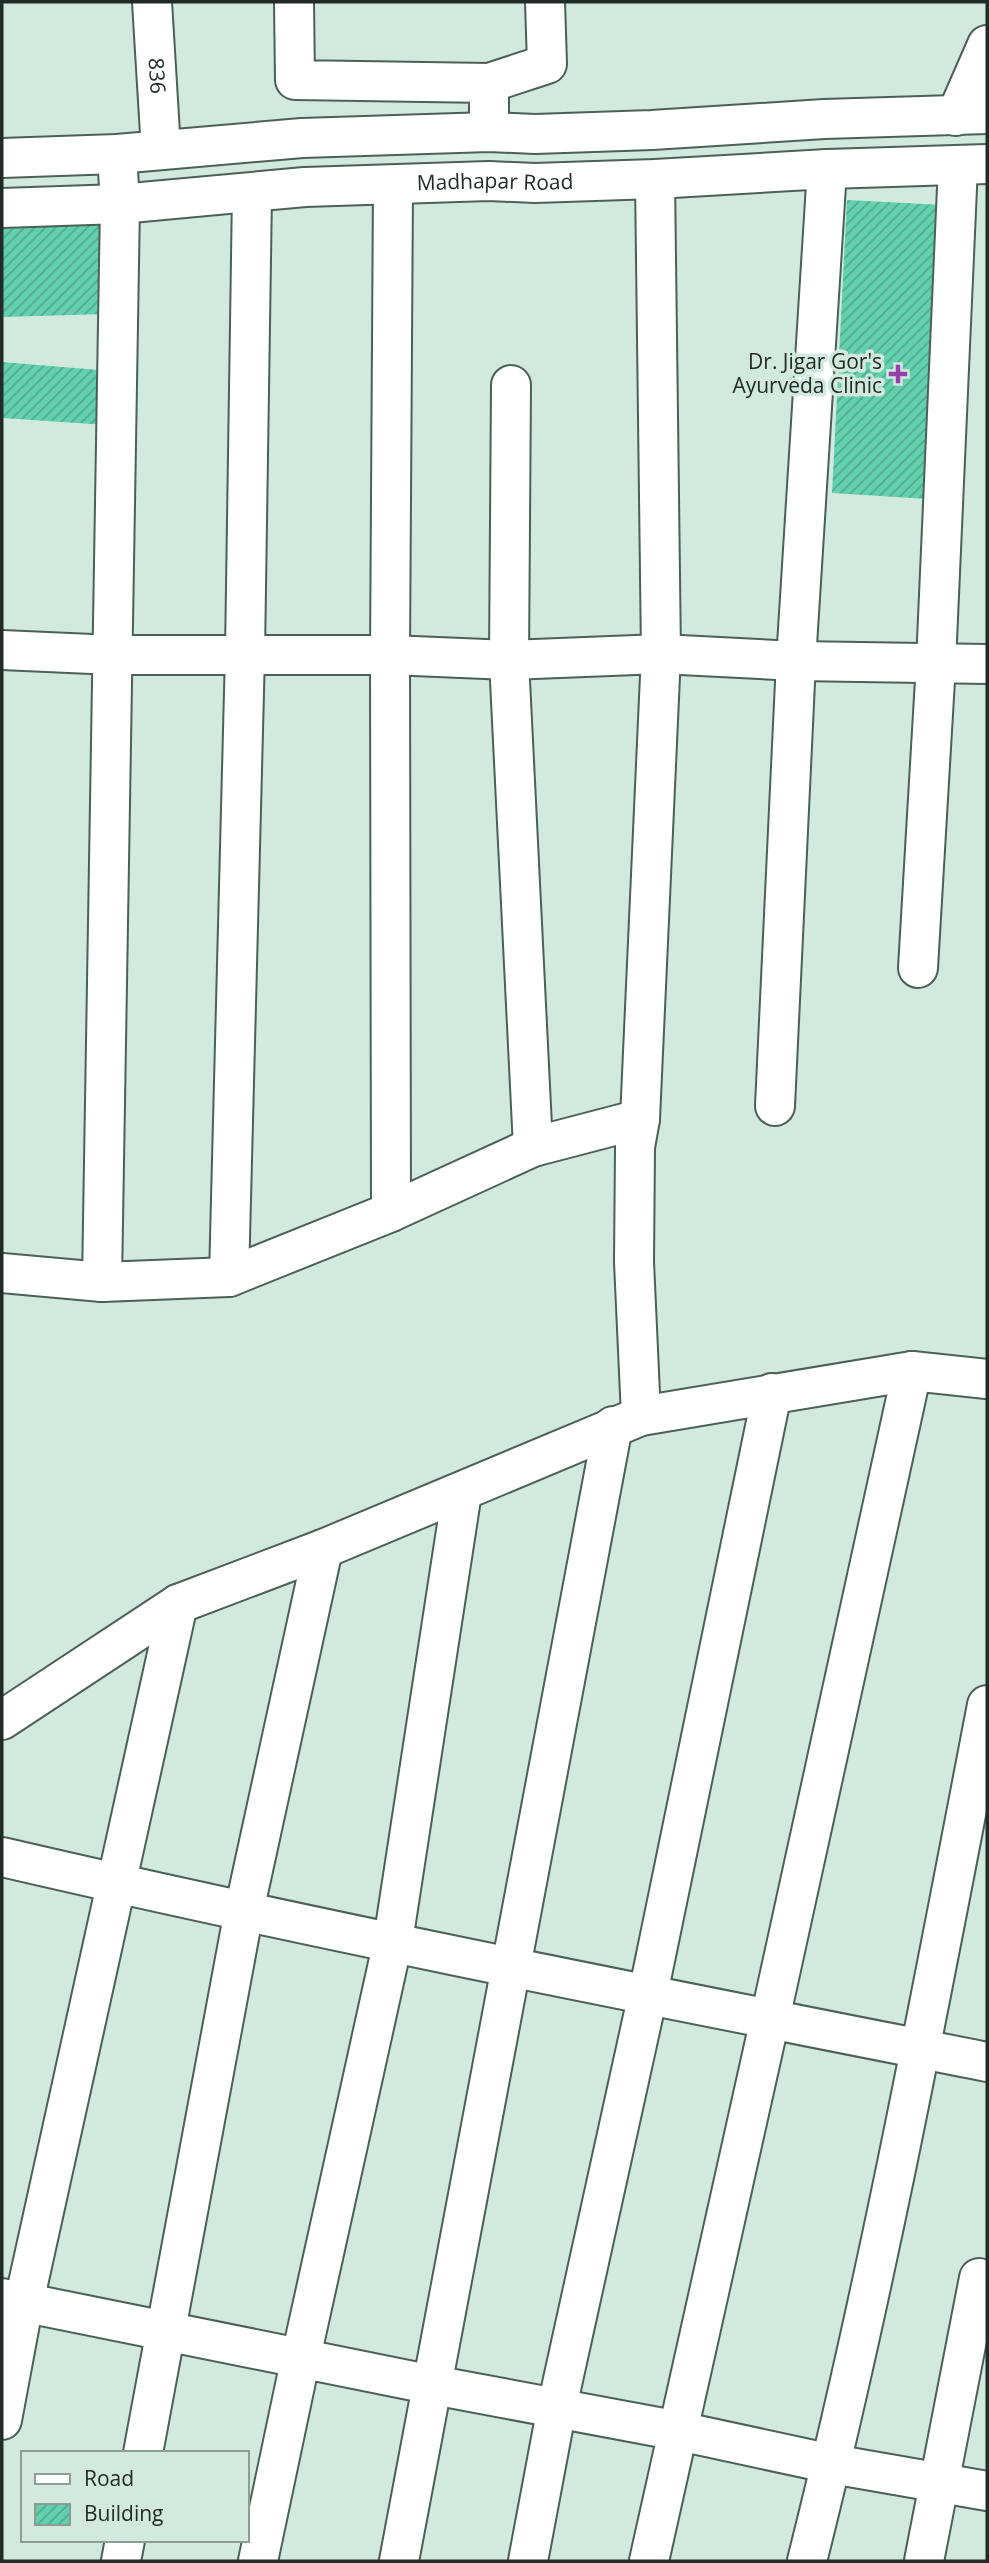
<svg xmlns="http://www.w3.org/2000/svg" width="989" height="2563" font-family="'Open Sans',sans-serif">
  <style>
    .building { fill: url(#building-hatch) }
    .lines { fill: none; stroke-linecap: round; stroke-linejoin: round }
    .minor-casing { stroke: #4b6057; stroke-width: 42 }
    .major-casing { stroke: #4b6057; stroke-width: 42 }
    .minor { stroke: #fff; stroke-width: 38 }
    .major { stroke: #fff; stroke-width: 38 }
    .poi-dot { fill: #983faa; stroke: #d1e9df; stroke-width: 2.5 }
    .labels { text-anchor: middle; stroke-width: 7; stroke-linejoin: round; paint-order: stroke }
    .street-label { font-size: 21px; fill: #212b27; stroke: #d1e9df }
    .poi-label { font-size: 21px; fill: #212b27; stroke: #d1e9df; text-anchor: end }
  </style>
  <defs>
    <pattern id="building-hatch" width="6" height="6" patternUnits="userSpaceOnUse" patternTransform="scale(1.75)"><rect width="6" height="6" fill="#63d1ad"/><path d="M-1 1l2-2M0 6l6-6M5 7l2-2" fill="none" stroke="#51aa8d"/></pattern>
  </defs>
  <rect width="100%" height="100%" fill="#d1e9df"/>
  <path class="building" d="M847 200 943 205 928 499 832 493Z
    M102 219 105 314 2 317V221Z
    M2 362 111 371 107 425 2 418Z"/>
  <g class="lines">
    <defs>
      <g id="minor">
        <path id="s1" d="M152 2 161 150"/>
        <path d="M294 2 295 80 489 83V132"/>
        <path d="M489 83 547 64 545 2"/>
        <path d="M956 116 987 45"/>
        <path d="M511 385 509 660 533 1147"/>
        <path d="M2 650 114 655H390L509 660 661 654 796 661 987 664"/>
        <path d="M918 968 936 663 958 165"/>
        <path d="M775 1106 796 661 827 169"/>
        <path d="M391 1212 390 655 393 186"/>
        <path d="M2 1273 102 1282 229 1277 391 1212 533 1147 640 1119"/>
        <path d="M229 1277 245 653 252 193"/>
        <path d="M102 1282 120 204 117 154"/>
        <path d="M641 1416 634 1262 635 1147 640 1119 661 654 655 179"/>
        <path d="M2 1720 178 1604 323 1549 641 1416 912 1371 987 1379"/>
        <path d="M2 1857C329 1933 658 1997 987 2062"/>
        <path d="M2 2298 433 2385 679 2431 832 2464 987 2491"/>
        <path d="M2 2420 24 2302 178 1604"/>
        <path d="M143 2453 244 1911 323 1549"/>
        <path d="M121 2561 125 2540"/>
        <path d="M258 2561 301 2357 393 1941 462 1492"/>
        <path d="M399 2561 613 1426"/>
        <path d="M528 2561 557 2407 648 1994 772 1393"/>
        <path d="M649 2561 770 2019 912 1371"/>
        <path d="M807 2561C878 2279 932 1991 987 1705"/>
        <path d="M924 2561 979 2278"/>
      </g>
      <g id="major">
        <path d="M2 158 117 154 302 138 489 132 535 134 652 130 824 119 987 114"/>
        <path id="s2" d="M2 208 120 204 305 187 489 181 535 183 655 179 827 169 987 164"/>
      </g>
    </defs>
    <use href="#minor" class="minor-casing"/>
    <use href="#major" class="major-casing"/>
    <use href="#minor" class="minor"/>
    <use href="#major" class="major"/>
  </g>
  <path class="poi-dot" d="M894.5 363.5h7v7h7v7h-7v7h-7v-7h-7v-7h7z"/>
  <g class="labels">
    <g class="street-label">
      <text dy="7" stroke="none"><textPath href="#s1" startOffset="74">836</textPath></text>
      <text dy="7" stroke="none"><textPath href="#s2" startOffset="494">Madhapar Road</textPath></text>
    </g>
    <g class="poi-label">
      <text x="882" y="369">Dr. Jigar Gor's<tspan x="882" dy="24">Ayurveda Clinic</tspan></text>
    </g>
  </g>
  <rect width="989" height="2563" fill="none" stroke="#212b27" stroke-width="7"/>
  <rect x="21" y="2451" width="228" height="91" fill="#d1e9df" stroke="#8b9d95" stroke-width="2"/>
  <rect x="35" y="2474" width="35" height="10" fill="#ffffff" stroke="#8b9d95" stroke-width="2"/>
  <text x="84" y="2486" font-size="21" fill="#212b27">Road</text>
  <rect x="35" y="2504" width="35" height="21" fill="url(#building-hatch)" stroke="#8b9d95" stroke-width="2"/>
  <text x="84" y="2521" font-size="21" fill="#212b27">Building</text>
</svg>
